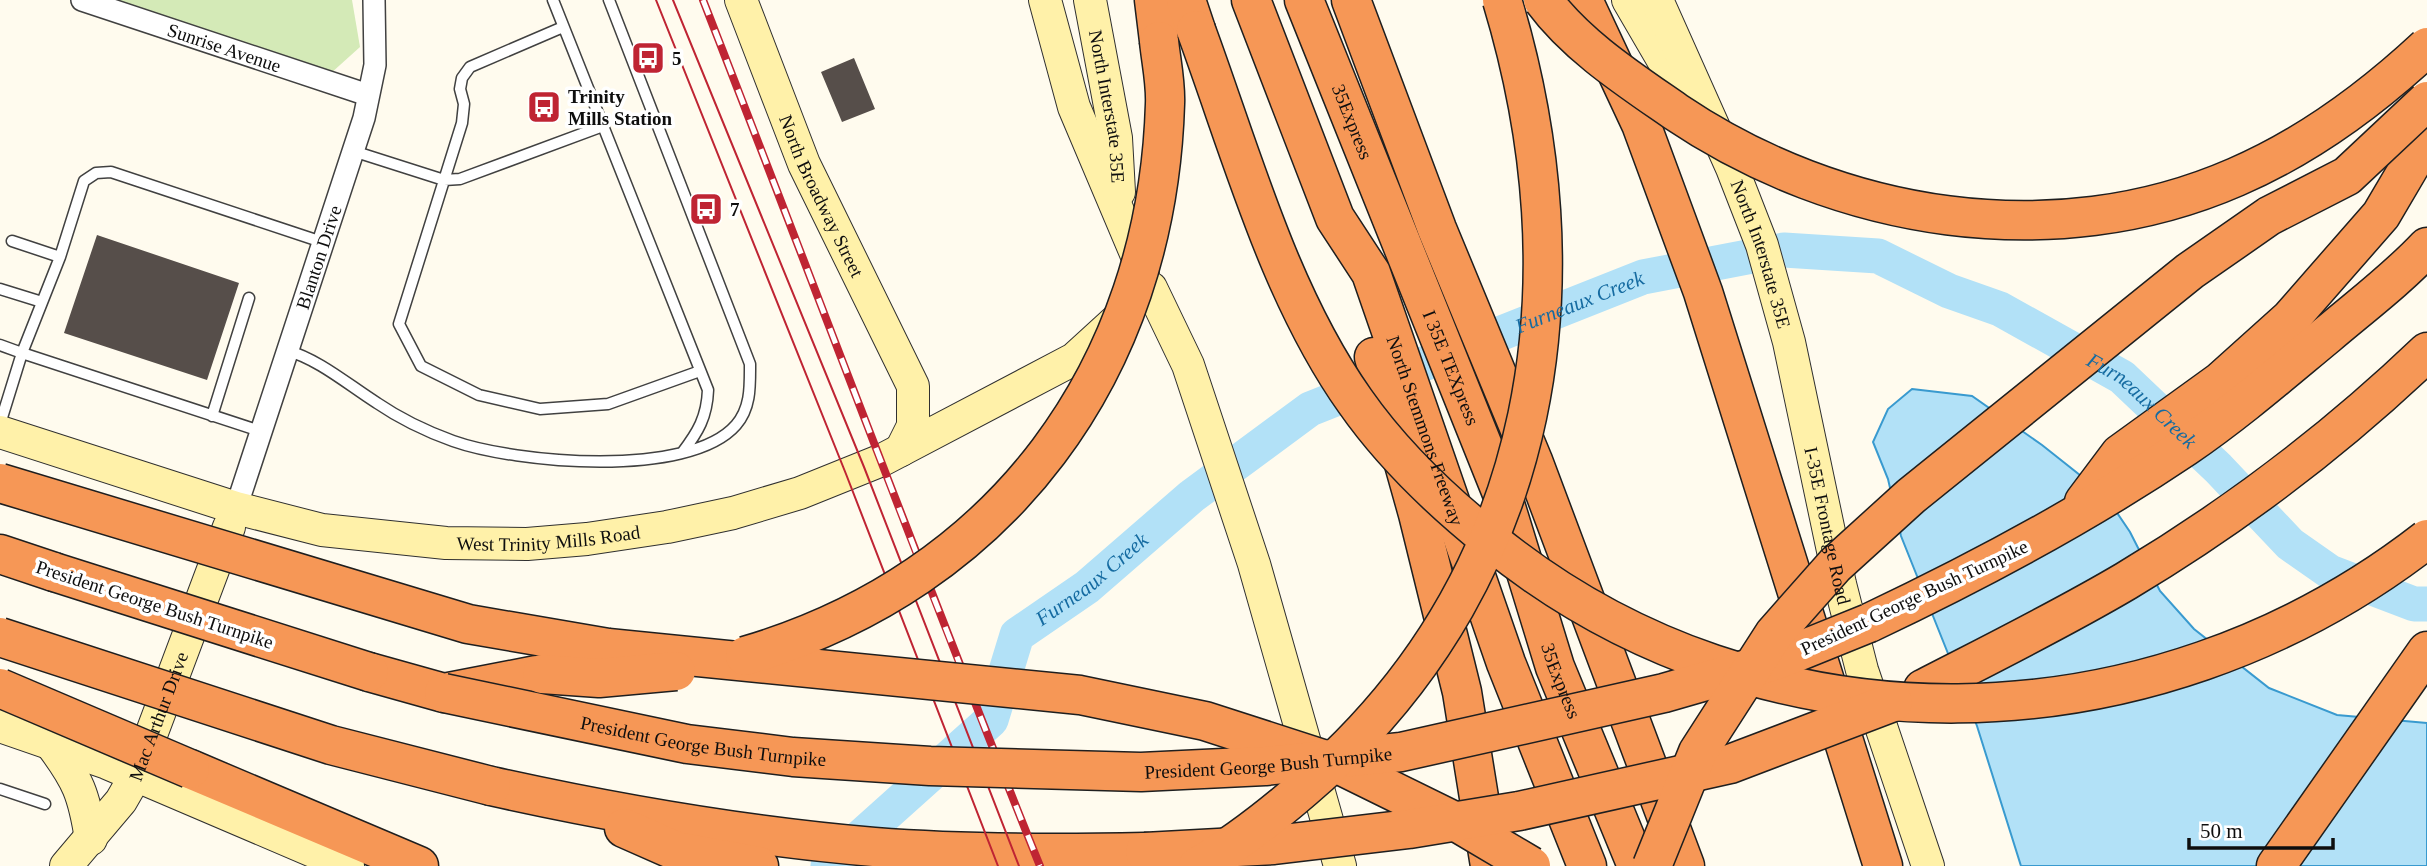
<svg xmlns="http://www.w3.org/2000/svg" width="2427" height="866" font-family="'Times New Roman',serif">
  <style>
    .green { fill: #d4eab7 }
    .water { fill: #b2e1f7; stroke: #399acf; stroke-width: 2 }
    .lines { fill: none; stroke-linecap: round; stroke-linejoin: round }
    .river { stroke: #b2e1f7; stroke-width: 35 }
    .building { fill: #564e4a }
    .lane-casing { stroke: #414141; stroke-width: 13 }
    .street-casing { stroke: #414141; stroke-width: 24 }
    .secondary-casing { stroke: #303030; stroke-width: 34 }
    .highway-casing { stroke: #1f1f1f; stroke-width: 41 }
    .lane { stroke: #fff; stroke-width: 10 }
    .street { stroke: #fff; stroke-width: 21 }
    .secondary { stroke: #fff1a9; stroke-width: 32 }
    .highway { stroke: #f69756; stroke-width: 38 }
    .tram { stroke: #bf2433; stroke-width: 2 }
    .rail-casing { stroke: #bf2433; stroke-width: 8 }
    .rail { stroke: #fff; stroke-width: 5; stroke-dasharray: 16; stroke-linecap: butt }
    .highway-bridge-casing { stroke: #1f1f1f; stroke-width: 41; stroke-linecap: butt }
    .highway-bridge { stroke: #f69756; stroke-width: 38 }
    .labels { text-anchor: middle; stroke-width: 7; stroke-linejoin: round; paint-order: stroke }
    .street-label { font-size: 19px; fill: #0e0e0e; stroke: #fff }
    .poi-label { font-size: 19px; font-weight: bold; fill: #0e0e0e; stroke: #fff; text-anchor: start }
    .water-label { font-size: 21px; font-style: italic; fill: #156ba1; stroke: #fff }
  </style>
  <rect width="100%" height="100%" fill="#fffbee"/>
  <path class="green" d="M105 0H352L360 47 330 74Z"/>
  <path class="water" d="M1912 389 1972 396 2042 445 2105 495 2130 532 2160 591 2194 629 2269 688 2337 715 2427 723V866H2021L1977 726 1901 536 1888 479 1873 442 1888 409Z"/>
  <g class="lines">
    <path class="river" id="s1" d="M828 866 991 720 1017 635 1087 587 1192 496 1310 409 1643 277 1784 250 1878 256 1949 291 2000 309 2122 377 2218 468 2290 544 2330 572 2414 604H2427"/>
  </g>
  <path class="building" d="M854 58 875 109 842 122 821 72Z
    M97 235 239 283 207 380 64 333Z"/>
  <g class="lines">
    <defs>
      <path id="lane" d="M553 0 708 390C707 417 698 432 682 453
        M563 27 470 67 462 78 460 89 464 104 462 123 399 324 421 366 479 395 540 409 608 404 700 371
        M353 151 444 180 460 179 603 126
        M12 241 60 257
        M0 289 42 302
        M0 345 22 353 60 257 84 181 96 173 111 172 322 242
        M286 350C320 360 347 384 377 403 399 418 428 432 453 441 515 463 689 479 736 425 751 408 750 386 750 364L609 0
        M212 416 249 298
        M0 424 22 353 260 431
        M0 789 45 804"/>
      <g id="street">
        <path id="s2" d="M82 0 368 95"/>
        <path id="s3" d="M236 508 364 118 375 65 374 0"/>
      </g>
      <g id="secondary">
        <path id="s4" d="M741 0 804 164 913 386V426L901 450"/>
        <path d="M1045 0 1074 107 1143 270"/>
        <path id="s5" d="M1090 0 1116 138 1119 192"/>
        <path d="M1628 0 1674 79"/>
        <path id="s6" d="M1657 0 1732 168 1762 245 1789 342 1840 584 1862 670 1928 866"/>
        <path d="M1151 288 1188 365 1254 564 1340 866"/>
        <path id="s7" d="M0 432 236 508 322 530 446 543 527 544 587 539 667 527 733 513 800 493 882 460 1074 359 1120 317"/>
        <path d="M0 726 107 763 348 866"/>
        <path d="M51 744C78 780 84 794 91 839"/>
        <path id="s8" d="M66 866 121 801 136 775 229 527"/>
      </g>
      <g id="highway">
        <path d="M1154 0 1159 41"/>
        <path d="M1186 0 1196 30"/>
        <path id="s9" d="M1251 0 1335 218 1371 273 1506 663 1587 866"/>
        <path id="s10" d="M1304 0 1501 491 1555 667 1637 866"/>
        <path d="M1351 0 1437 229 1533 461 1685 866"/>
        <path d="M1583 0 1641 124 1703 292 1883 866"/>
        <path d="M1374 357 1418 514 1462 692 1490 866"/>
        <path d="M2084 502 2120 454 2221 381 2290 319 2381 215 2427 137"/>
        <path d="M0 554 54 572"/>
        <path d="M1869 623C1979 571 2084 515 2185 447 2235 413 2281 373 2327 335 2361 306 2396 280 2427 247"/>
        <path d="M369 672 444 693 542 674"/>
        <path d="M1923 689C1991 654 2060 620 2126 581 2233 517 2337 438 2427 352"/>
        <path d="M190 769 419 866"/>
        <path d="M491 786C617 814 745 836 874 847 964 854 1055 854 1145 852"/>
        <path d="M624 828 676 851 759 866"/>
        <path d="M2276 866 2427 651"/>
      </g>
    </defs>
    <use href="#lane" class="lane-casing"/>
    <use href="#street" class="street-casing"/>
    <use href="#secondary" class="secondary-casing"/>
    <use href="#highway" class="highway-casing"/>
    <use href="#lane" class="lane"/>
    <use href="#street" class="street"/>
    <use href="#secondary" class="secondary"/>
    <use href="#highway" class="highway"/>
    <path class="tram" d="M656 0 846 474 998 866
      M673 0 864 467 1019 866"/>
    <defs>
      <path id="rail" d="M703 0C816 289 924 579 1040 866"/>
    </defs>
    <use href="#rail" class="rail-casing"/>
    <use href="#rail" class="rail"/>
    <defs>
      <g id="highway-bridge">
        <path d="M1543 0C1577 46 1630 80 1676 112 1838 221 2053 257 2236 177 2308 146 2370 100 2427 47"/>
        <path d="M1196 30C1241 152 1279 294 1355 401 1392 454 1439 499 1490 540 1763 763 2152 753 2427 539"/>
        <path d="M0 483 468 624 608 648 1080 695 1205 721 1338 764 1460 824 1531 866"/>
        <path d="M54 572 369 672"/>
        <path d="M0 637 331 745 491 786"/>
        <path d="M745 656C1002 581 1157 370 1165 104 1166 83 1161 61 1159 41"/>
        <path d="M542 674 599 678 676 671"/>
        <path d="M0 688 190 769"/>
        <path id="s11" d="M444 693 687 744 793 757 930 766 1141 772 1265 766 1401 752 1664 693 1775 661 1869 623"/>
        <path d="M1145 852 1274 845 1409 829 1519 811 1730 764 1893 702"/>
        <path d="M1198 866C1242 841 1282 808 1320 774 1545 570 1587 281 1502 0"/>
        <path d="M1652 866 1698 752 1774 634 1835 565 1911 496 2190 271 2269 216 2347 176 2427 101"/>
      </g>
    </defs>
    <use href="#highway-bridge" class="highway-bridge-casing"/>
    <use href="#highway-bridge" class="highway-bridge"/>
  </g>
  <defs>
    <symbol id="bus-square" viewBox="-11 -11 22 22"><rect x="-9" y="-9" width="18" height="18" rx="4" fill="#bf2433" stroke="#fff"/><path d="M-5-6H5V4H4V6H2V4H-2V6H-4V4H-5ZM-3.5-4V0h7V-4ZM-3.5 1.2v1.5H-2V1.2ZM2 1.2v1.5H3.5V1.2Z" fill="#fff"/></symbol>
  </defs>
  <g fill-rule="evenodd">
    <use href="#bus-square" x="629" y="39" width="38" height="38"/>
    <use href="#bus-square" x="525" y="88" width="38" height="38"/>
    <use href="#bus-square" x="687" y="190" width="38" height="38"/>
  </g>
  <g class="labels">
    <g class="street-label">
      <text dy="7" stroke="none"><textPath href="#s2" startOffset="150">Sunrise Avenue</textPath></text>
      <text dy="7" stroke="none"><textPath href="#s5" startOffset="108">North Interstate 35E</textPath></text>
      <text dy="7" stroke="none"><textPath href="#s10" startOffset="131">35Express</textPath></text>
      <text dy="7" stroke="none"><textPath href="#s4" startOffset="212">North Broadway Street</textPath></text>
      <text dy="7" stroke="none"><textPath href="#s6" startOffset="275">North Interstate 35E</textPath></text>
      <text dy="7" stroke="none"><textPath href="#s3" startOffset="264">Blanton Drive</textPath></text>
      <text dy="7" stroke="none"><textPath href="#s10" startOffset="396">I 35E TEXpress</textPath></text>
      <text dy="7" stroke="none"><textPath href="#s9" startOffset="466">North Stemmons Freeway</textPath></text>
      <text dy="7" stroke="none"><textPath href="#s6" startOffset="555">I-35E Frontage Road</textPath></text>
      <text dy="7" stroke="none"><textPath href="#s7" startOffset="564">West Trinity Mills Road</textPath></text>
      <text transform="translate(1914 597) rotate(-25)" y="7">President George Bush Turnpike</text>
      <text transform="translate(155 604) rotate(18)" y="7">President George Bush Turnpike</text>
      <text dy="7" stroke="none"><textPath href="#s10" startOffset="728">35Express</textPath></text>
      <text dy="7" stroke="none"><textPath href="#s8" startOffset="178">Mac Arthur Drive</textPath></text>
      <text dy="7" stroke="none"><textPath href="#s11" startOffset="264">President George Bush Turnpike</textPath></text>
      <text dy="7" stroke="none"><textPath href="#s11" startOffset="831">President George Bush Turnpike</textPath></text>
    </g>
    <g class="poi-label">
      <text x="672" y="65">5</text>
      <text x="568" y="103">Trinity<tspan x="568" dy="22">Mills Station</tspan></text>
      <text x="730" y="216">7</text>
    </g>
    <g class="water-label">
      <text dy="7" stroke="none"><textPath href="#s1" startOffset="968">Furneaux Creek</textPath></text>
      <text dy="7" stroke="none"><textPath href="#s1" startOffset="1577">Furneaux Creek</textPath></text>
      <text dy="7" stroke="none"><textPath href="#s1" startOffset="401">Furneaux Creek</textPath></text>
    </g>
  </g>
  <path d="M2189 838v10h144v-10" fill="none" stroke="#0e0e0e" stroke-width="3.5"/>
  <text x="2200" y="838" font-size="21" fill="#0e0e0e" stroke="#ffffff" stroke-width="5" paint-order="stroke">50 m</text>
</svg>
